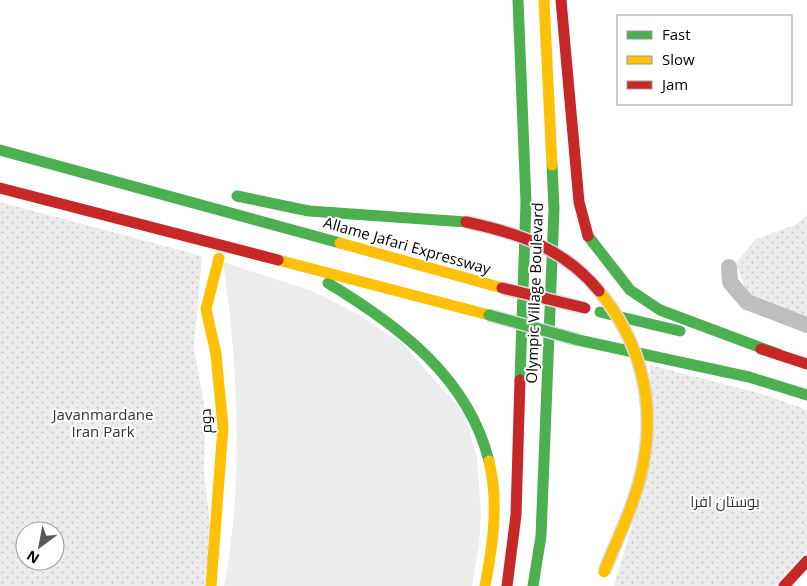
<svg xmlns="http://www.w3.org/2000/svg" width="807" height="586" font-family="'Open Sans',Cairo,sans-serif">
  <style>
    .grass { fill: url(#grass-dots); fill-rule: evenodd }
    .garden { fill: #ececec }
    .lines { fill: none; stroke-linecap: round; stroke-linejoin: round }
    .street { stroke: #bebebe; stroke-width: 16 }
    .fast { stroke: #4caf50; stroke-width: 11 }
    .slow { stroke: #ffc107; stroke-width: 11 }
    .jam { stroke: #c62828; stroke-width: 11 }
    .fast-bridge-casing { stroke: #dbdbdb; stroke-width: 14; stroke-linecap: butt }
    .slow-bridge-casing { stroke: #dbdbdb; stroke-width: 14; stroke-linecap: butt }
    .jam-bridge-casing { stroke: #dbdbdb; stroke-width: 14; stroke-linecap: butt }
    .fast-bridge { stroke: #4caf50; stroke-width: 11 }
    .slow-bridge { stroke: #ffc107; stroke-width: 11 }
    .jam-bridge { stroke: #c62828; stroke-width: 11 }
    .labels { text-anchor: middle; stroke-width: 4; stroke-linejoin: round; paint-order: stroke }
    .street-label { font-size: 15px; fill: #000; stroke: #fff }
    .park-label { font-size: 15px; fill: #333; stroke: #fff }
  </style>
  <defs>
    <pattern id="grass-dots" width="8" height="8" patternUnits="userSpaceOnUse" patternTransform="scale(1.25)"><rect width="8" height="8" fill="#ececec"/><path d="M2 2h.1M6 6h.1" fill="none" stroke="#c9c9c9" stroke-width="1.8" stroke-linecap="round"/></pattern>
  </defs>
  <rect width="100%" height="100%" fill="#fff"/>
  <path class="grass" d="M0 202 202 256 194 348 206 416 204 471 211 533 205 586H0ZM25 531H55V561H25Z
    M807 215V317L748 296 736 263 756 239 795 225Z
    M650 365 759 393 807 410V552L775 586H614L649 468Z"/>
  <path class="garden" d="M223 262 315 292 359 315 403 344 465 414 477 458 481 514 479 545 472 586H224C244 486 238 363 223 262Z"/>
  <g class="lines">
    <path class="street" d="M729 267 730 282 747 302 807 325"/>
    <path class="fast" d="M518 0 526 202 520 380
      M0 150 340 243
      M237 196 309 211 466 222
      M588 236 630 290 660 310 778 354
      M328 283C399 326 468 377 489 461
      M600 312 680 331
      M578 340 749 377 807 395
      M533 586 541 536 554 209 552 165"/>
    <path class="slow" d="M544 0 552 165
      M340 243 502 288
      M278 260 489 315
      M211 586 223 427 216 354 206 309 219 258
      M485 586C493 544 499 503 489 461"/>
    <path class="jam" d="M561 0 579 202 588 236
      M0 188 278 260
      M761 349 807 364
      M507 586 516 515 520 380
      M784 586 807 561"/>
    <defs>
      <path id="fast-bridge" d="M489 315 578 340"/>
      <path id="slow-bridge" d="M599 291C640 341 656 401 643 465 636 502 618 537 604 572"/>
      <path id="jam-bridge" d="M466 222C518 233 564 248 599 291
        M502 288 585 308"/>
    </defs>
    <use href="#fast-bridge" class="fast-bridge-casing"/>
    <use href="#slow-bridge" class="slow-bridge-casing"/>
    <use href="#jam-bridge" class="jam-bridge-casing"/>
    <use href="#fast-bridge" class="fast-bridge"/>
    <use href="#slow-bridge" class="slow-bridge"/>
    <use href="#jam-bridge" class="jam-bridge"/>
  </g>
  <g class="labels">
    <g class="street-label">
      <text transform="translate(407 246) rotate(16)" y="5">Allame Jafari Expressway</text>
      <text transform="translate(535 293) rotate(-88)" y="5">Olympic Village Boulevard</text>
      <text transform="translate(206 421) rotate(-92)" y="5">دوم</text>
    </g>
    <g class="park-label">
      <text x="103" y="420">Javanmardane<tspan x="103" dy="17">Iran Park</tspan></text>
      <text x="725" y="507">بوستان افرا</text>
    </g>
  </g>
  <rect x="617" y="15" width="175" height="90" fill="#ffffff" stroke="#999999"/>
  <rect x="627" y="31" width="25" height="8" fill="#4caf50" stroke="#999999"/>
  <text x="662" y="40" font-size="15" fill="#000000">Fast</text>
  <rect x="627" y="56" width="25" height="8" fill="#ffc107" stroke="#999999"/>
  <text x="662" y="65" font-size="15" fill="#000000">Slow</text>
  <rect x="627" y="81" width="25" height="8" fill="#c62828" stroke="#999999"/>
  <text x="662" y="90" font-size="15" fill="#000000">Jam</text>
  <g transform="translate(40 546) rotate(212)"><circle r="24" fill="#ffffff" stroke="#999999"/>
  <path d="M0-4L9 19L0 12L-9 19Z" fill="#595959"/>
  <text y="-8" font-size="14" font-weight="bold" text-anchor="middle" fill="#000000">N</text>
  </g>
</svg>
